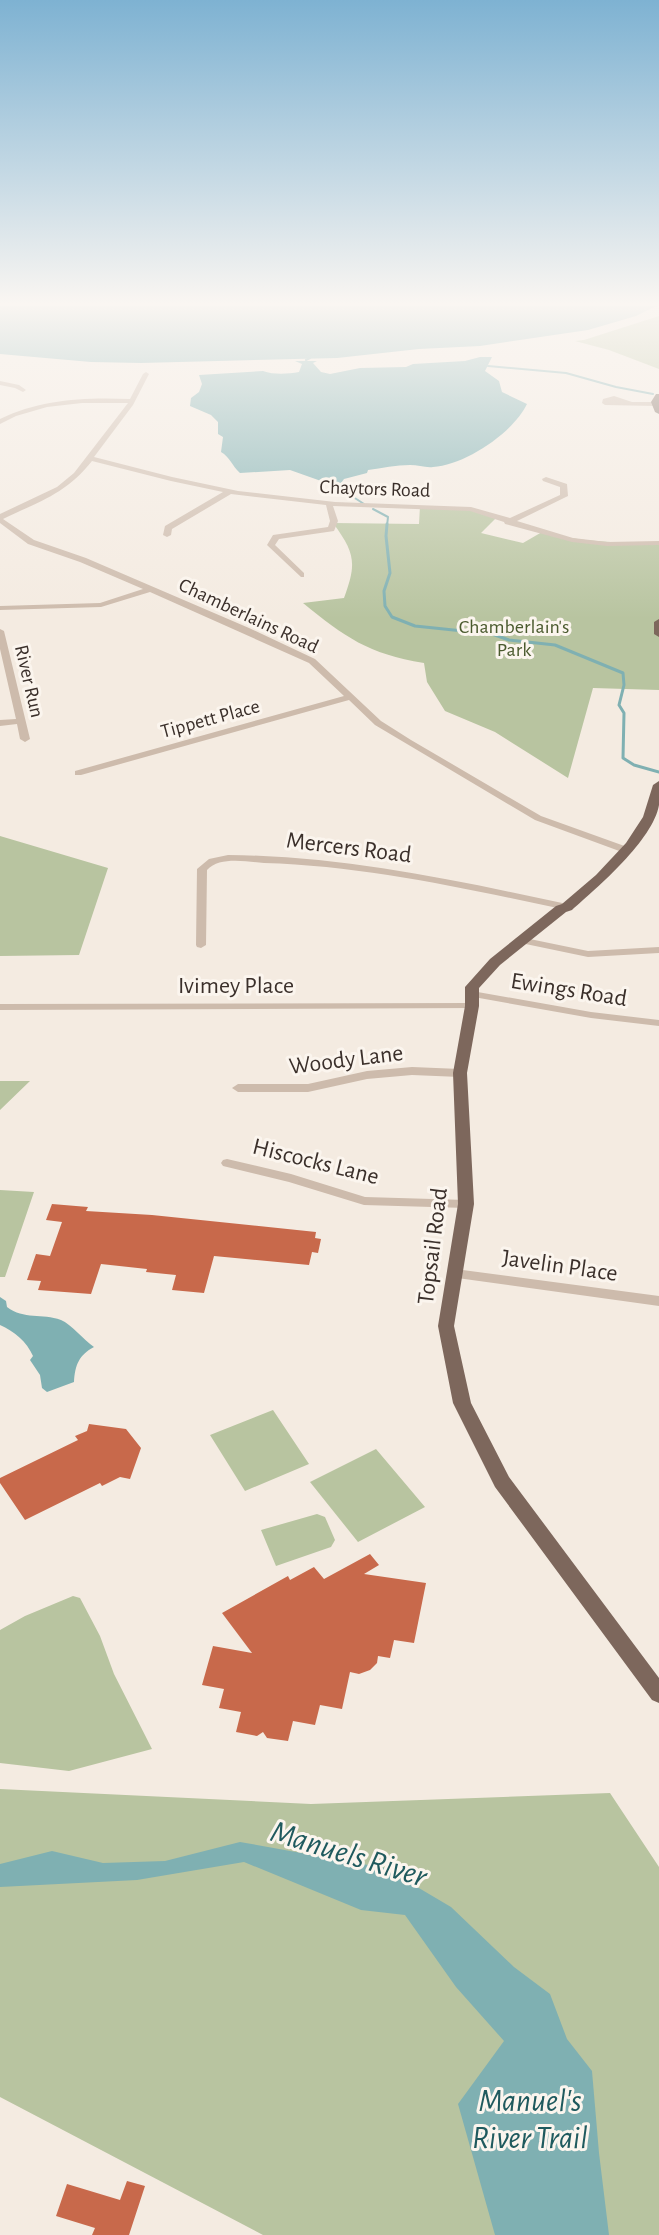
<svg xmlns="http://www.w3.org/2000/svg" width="659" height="2235" font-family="'Alegreya Sans',sans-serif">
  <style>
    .green { fill: #b8c4a0 }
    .water { fill: #7fb0b2 }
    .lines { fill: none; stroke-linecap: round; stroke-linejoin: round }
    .stream-far1 { stroke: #7fb0b2; stroke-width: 2 }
    .stream { stroke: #7fb0b2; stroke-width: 3 }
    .building { fill: #c8694b }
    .minor { fill: #cdbbac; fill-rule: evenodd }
    .primary { fill: #7d675c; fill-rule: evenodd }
    .labels { text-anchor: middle; stroke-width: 6; stroke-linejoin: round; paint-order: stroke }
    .far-street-label { font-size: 20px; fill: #3b302b; stroke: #fbf5ee }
    .far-park-label { font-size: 20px; fill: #4a5a2e; stroke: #fbf5ee }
    .street-label { font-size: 24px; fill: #3b302b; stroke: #fbf5ee }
    .near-water-label { font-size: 32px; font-style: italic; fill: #1f5a5e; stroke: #fbf5ee }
  </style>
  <rect width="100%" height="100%" fill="#f4ebe1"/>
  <path class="green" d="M659 316V369L609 350 575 341 584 340Z
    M420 506 470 509 496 518 481 533 523 543 542 532C581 542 618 543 659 543V690L593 688 568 778 495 732 445 711 427 682 424 663C368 654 345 637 303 603L344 598C357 563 355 553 333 523L419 524Z
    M0 836 108 868 79 955 0 956Z
    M0 1081H30L0 1110Z
    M0 1190 34 1192 5 1277H0Z
    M273 1410 309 1464 245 1491 210 1435Z
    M376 1449 425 1507 358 1542 310 1482Z
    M317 1514 325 1517 335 1540 331 1547 276 1566 261 1530Z
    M73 1596 80 1598 100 1636 114 1674 152 1749 69 1771 0 1763V1630L25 1616Z
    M0 1789 311 1804 610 1793 659 1867V2235H263L0 2097Z"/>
  <path class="water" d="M0 306H656L636 316 588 330 480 346 419 349 337 358 141 363 91 362 0 354Z
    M480 357H492L485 371 499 381 502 392 527 404C513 433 465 465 433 467 426 468 418 465 410 465 396 465 382 468 368 470L367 473 344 479 338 487 290 470 240 473C232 466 230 457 221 452L223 437 218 434V422L211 415 190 406 191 398 199 392 202 384 199 375 263 371C274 375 288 374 299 372L302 364 295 361H317L313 363 321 372 330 374 360 368 406 367 413 364 465 361Z
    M0 1297 6 1301 7 1307C24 1320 42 1313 61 1320 71 1324 84 1340 94 1347 79 1355 75 1365 74 1382L47 1392 42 1388 40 1375 30 1360 33 1356C27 1342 14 1331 0 1325Z
    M240 1842 385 1868 451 1907 514 1967 550 1994 567 2039 592 2071 599 2153 609 2235H495L458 2104 504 2041 456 1987 405 1915 361 1910 244 1862 137 1880 0 1887V1864L52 1851 103 1863 165 1861Z"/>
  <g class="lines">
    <path class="stream-far1" d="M306 360 310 358
      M488 366 566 373 616 387 653 394
      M338 487 364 504
      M373 509 388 517 387 526"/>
    <path class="stream" d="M387 524 386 536 390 573 384 591 385 606 392 617 415 626 492 634 509 640 555 645 623 673 624 685 619 705 624 713 623 758 634 765 659 772"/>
  </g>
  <path class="building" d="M52 1204 88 1207 86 1211 152 1215 316 1232 315 1238 321 1239 318 1253 312 1252 309 1265 214 1256 204 1293 172 1290 176 1275 146 1272 147 1269 101 1264 91 1294 38 1290 41 1281 27 1280 36 1254 50 1256 62 1222 46 1220Z
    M89 1424 126 1429 141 1448 130 1479 120 1477 102 1486 100 1483 25 1520 0 1483V1478L78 1440 75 1436 87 1431Z
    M370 1554 379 1565 364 1574 426 1583 414 1643 394 1640 390 1658 378 1656 377 1663 370 1670 359 1674 350 1672 342 1709 320 1705 315 1725 293 1721 288 1741 267 1738 263 1732 257 1736 236 1732 241 1712 219 1708 224 1689 202 1685 213 1646 252 1653 222 1613 288 1576 290 1580 314 1567 324 1579Z
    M127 2181 145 2186 129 2235H92L95 2228 56 2216 67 2184 120 2200Z"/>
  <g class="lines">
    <path class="minor" d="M146 372 149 374 133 405 94 457 172 477 238 491 335 502 471 507 510 518 560 495V487L543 481 542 479 546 477 567 484 568 496 517 521 573 538 607 542 659 541V545L607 546 572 542 505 524 504 522 470 511 333 506 338 521 334 531 279 539 275 545 304 573V577H301L267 545 273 535 328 527 330 521 326 505 231 494 172 529 171 535 167 537 163 535 165 526 223 492 171 481 92 461C66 494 40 501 3 519L34 540 86 558 249 628 315 659 381 721 411 740 541 816 630 848V852H622L535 820 375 725 349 700 81 775H75V771L344 696 309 663 150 592 101 607 0 610V606L100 603 143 589 80 562 28 544 0 523V514L57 487 74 473 128 403H82L47 407 16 416 0 424V419C40 399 86 397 130 399L143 374Z
      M0 381 19 385 26 390 23 392 15 388 0 385Z
      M614 396 632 402H656L659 404 656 406 605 405 602 403 603 399Z
      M0 629 4 631 30 739 25 742 20 739 17 724 0 726V720L16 719 0 649Z
      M228 855C343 856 455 880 567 904L572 907 567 910C467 889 367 866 264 863 247 862 220 856 207 870L206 945 201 948 197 947 196 945 197 869 209 859Z
      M520 937 588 951 659 947V953L588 957 516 942 515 940 516 938Z
      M472 991 591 1012 659 1020V1026L591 1018 468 996 466 994 468 992Z
      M472 1003 478 1006 476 1008 0 1010V1004Z
      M412 1067 460 1069 466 1073 460 1077 412 1075 367 1079 308 1092H238L232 1088 238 1084H308L367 1071Z
      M227 1159 291 1174 365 1197 466 1200 472 1204 466 1208 364 1205 289 1182 223 1166 221 1163 223 1160Z
      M455 1269 659 1296V1306L450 1277 448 1274 450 1271Z"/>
    <path class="primary" d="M656 394H659V414L655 412 651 402Z
      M659 619V637L654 634V622Z
      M659 781C659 789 659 798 659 805 653 840 598 887 572 910L566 912 500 965 479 988V1006L467 1073 474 1204 454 1326 471 1403 509 1477 659 1678V1703L652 1700 495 1487 453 1403 438 1326 458 1204 453 1073 465 1006V987L490 959 556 906 562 904 596 875 626 843 643 817 653 785Z"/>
  </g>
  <linearGradient id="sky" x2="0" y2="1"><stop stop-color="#7eb2d2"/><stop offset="0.49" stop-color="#faf6f2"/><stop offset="1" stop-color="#faf6f2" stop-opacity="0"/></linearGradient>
  <rect width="659" height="619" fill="url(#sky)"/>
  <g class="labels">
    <g class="far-street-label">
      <text transform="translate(375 488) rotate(2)" y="7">Chaytors Road</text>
      <text transform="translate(249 615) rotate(25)" y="7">Chamberlains Road</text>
      <text transform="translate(30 681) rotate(77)" y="7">River Run</text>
      <text transform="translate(210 718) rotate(-15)" y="7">Tippett Place</text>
    </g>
    <g class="far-park-label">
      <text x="514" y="633">Chamberlain's<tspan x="514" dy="23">Park</tspan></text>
    </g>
    <g class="street-label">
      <text transform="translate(349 847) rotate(7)" y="8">Mercers Road</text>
      <text x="236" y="993">Ivimey Place</text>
      <text transform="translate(569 989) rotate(9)" y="8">Ewings Road</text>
      <text transform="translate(346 1059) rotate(-7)" y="8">Woody Lane</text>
      <text transform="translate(316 1161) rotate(14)" y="8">Hiscocks Lane</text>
      <text transform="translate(432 1246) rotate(-83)" y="8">Topsail Road</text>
      <text transform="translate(560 1265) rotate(8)" y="8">Javelin Place</text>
    </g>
    <g class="near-water-label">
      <text transform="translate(349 1853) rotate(17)" y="11">Manuels River</text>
      <text x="530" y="2111">Manuel's<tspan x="530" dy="37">River Trail</tspan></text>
    </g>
  </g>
</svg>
